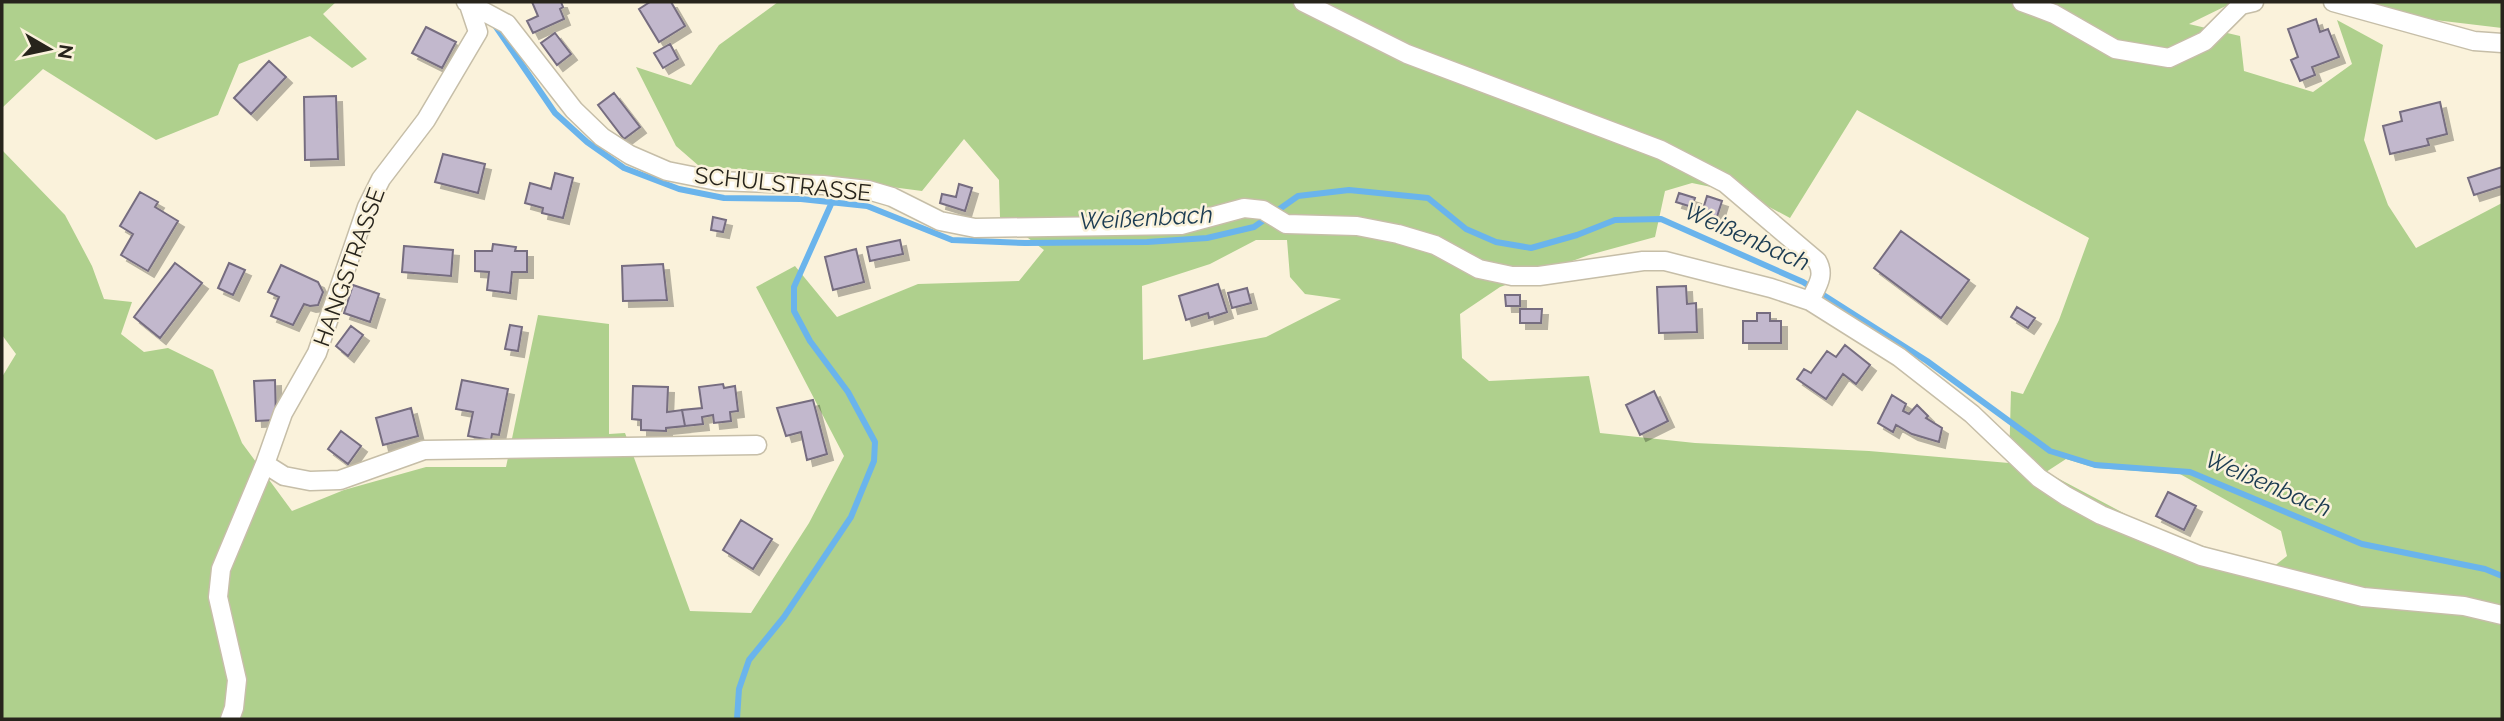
<svg xmlns="http://www.w3.org/2000/svg" width="2504" height="721" font-family="Raleway,sans-serif">
  <style>
    .green { fill: #afd08d; fill-rule: evenodd }
    .lines { fill: none; stroke-linecap: round; stroke-linejoin: round }
    .stream { stroke: #6ab4ec; stroke-width: 6 }
    .building { fill: #c2b8cd; stroke: #766d80; stroke-width: 2; filter: url(#shadow) }
    .street-casing { stroke: #c6bea8; stroke-width: 21 }
    .street { stroke: #fff; stroke-width: 18 }
    .labels { text-anchor: middle; stroke-width: 5; stroke-linejoin: round; paint-order: stroke }
    .street-label { font-size: 23px; fill: #27241c; stroke: #faf2db }
    .water-label { font-size: 24px; font-style: italic; fill: #1b3b52; stroke: #faf2db }
  </style>
  <defs>
    <filter id="shadow"><feDropShadow dx="6" dy="6" stdDeviation="0" flood-color="#0004"/></filter>
  </defs>
  <rect width="100%" height="100%" fill="#faf2db"/>
  <path class="green" d="M2 2H336L323 14 367 59 352 68 310 36 239 64 218 115 156 140 43 69 2 108Z
    M778 2H2234L2189 24 2240 36 2244 71 2313 92 2352 64 2337 20 2383 45 2364 140 2388 205 2416 248 2502 203V719H2V377L16 354 2 335V150L65 215 92 266 104 299 132 302 121 334 144 352 168 348 213 370 242 443 292 511 344 490 426 467H506L538 315 609 324V434L625 433 690 611 751 613 809 523 844 456 756 287 795 266 837 317 918 284 1019 281 1044 250 1000 217 999 180 964 139 922 191 785 173 699 166 676 146 636 67 691 85 719 45ZM1857 110 2089 238 2059 320 2023 394 2011 391 2009 463 1869 451 1695 443 1600 433 1589 376 1489 381 1462 358 1460 314 1500 287 1589 255 1655 237 1665 191 1692 183 1745 194 1790 218ZM1256 240H1287L1290 277 1305 294 1341 299 1266 337 1143 360 1142 286 1210 264ZM2066 459 2096 468 2180 474 2281 531 2287 556 2273 567 2163 534 2046 472Z
    M2364 2H2502V28L2435 20Z"/>
  <g class="lines">
    <path class="stream" d="M494 24 555 113 587 142 624 168 679 189 724 198 801 199 867 206 952 240 1025 243 1147 242 1207 238 1254 227 1298 196 1349 190 1428 198 1466 229 1496 242 1531 248 1577 235 1615 220 1661 219 1803 282 1927 361 2050 451 2095 465 2190 472 2362 544 2485 569 2502 576
      M737 719 739 689 749 660 784 617 851 517 874 461 875 442 848 392 810 341 794 311V287L832 202"/>
  </g>
  <path class="building" d="M532 2H561L563 7 560 9 564 19 533 33 527 21 538 16Z
    M650 2H671L685 26 659 42 639 9Z
    M2316 19 2320 32 2328 29 2339 57 2312 67 2315 75 2300 81 2291 60 2298 57 2288 29Z
    M426 27 456 42 442 68 412 53Z
    M555 33 571 54 557 65 541 43Z
    M670 44 678 59 663 68 654 53Z
    M269 61 286 77 251 114 234 98Z
    M614 93 640 127 624 139 598 105Z
    M336 96 338 159 305 160 304 97Z
    M2440 102 2447 134 2427 139 2429 145 2390 154 2383 126 2402 121 2400 112Z
    M443 154 485 164 478 193 435 182Z
    M2502 167V186L2474 195 2468 178Z
    M555 173 573 178 563 218 542 213 543 208 525 203 530 183 551 189Z
    M959 184 972 188 965 211 940 203 942 194 956 197Z
    M140 192 158 202 155 207 178 221 148 271 121 255 133 234 120 226Z
    M1679 193 1695 198 1692 207 1676 202Z
    M1707 196 1722 201 1715 223 1700 219Z
    M713 217 726 220 723 232 711 230Z
    M1901 231 1969 280 1941 318 1874 268Z
    M900 240 903 254 870 261 867 247Z
    M493 244 516 247 515 251H527V272H512L510 293 487 290 489 272 475 271V251H492Z
    M404 246 453 250 451 276 402 272Z
    M856 249 864 282 833 290 825 257Z
    M175 263 202 283 160 338 134 317Z
    M229 263 245 270 233 295 218 288Z
    M663 264 667 300 623 301 622 266Z
    M281 265 318 282 323 292 318 305 310 306 304 304 293 325 271 316 279 297 268 292Z
    M1218 284 1227 312 1209 318 1208 313 1186 320 1179 296Z
    M353 285 379 294 370 322 344 313Z
    M1686 286 1687 304 1696 303 1697 332 1659 333 1657 287Z
    M1247 288 1251 303 1232 308 1228 293Z
    M1505 295H1520V306H1506Z
    M2017 307 2035 318 2028 328 2011 317Z
    M1520 309H1542L1541 323H1520Z
    M1757 313H1770V321H1781V343H1743V321H1757Z
    M510 325 522 327 518 351 505 349Z
    M351 326 363 335 348 356 336 346Z
    M1845 345 1870 365 1856 384 1843 374 1826 399 1797 379 1804 369 1811 373 1827 351 1836 357Z
    M275 380 276 420 256 421 254 381Z
    M462 380 508 389 499 435 492 434 491 440 468 436 473 412 456 409Z
    M723 384 724 388 735 386 738 411 730 412 731 421 714 423 713 415 702 417 703 424 685 426 682 410 702 408 699 387Z
    M633 386 668 387 667 412 682 410 685 426 666 428V431L641 430V420L632 419Z
    M1654 391 1668 421 1640 435 1626 405Z
    M1892 395 1906 404 1903 411 1909 414 1917 405 1928 416 1926 418 1942 428 1939 442 1912 434 1896 425 1893 432 1878 423Z
    M813 400 827 454 807 460 801 432 786 436 777 408Z
    M411 408 418 436 383 445 376 418Z
    M341 431 361 446 348 464 328 449Z
    M2168 492 2196 506 2184 530 2156 516Z
    M741 520 772 539 753 569 723 550Z"/>
  <g class="lines">
    <defs>
      <path id="street" d="M466 2 507 24 574 110 602 137 630 155 667 171 717 181 823 185 868 190 892 197 940 221 975 228 1181 225 1244 208 1263 210 1286 224 1357 226 1398 234 1435 245 1479 269 1512 276H1539L1643 261H1665L1771 288 1810 301 1899 357 1972 414 2039 478 2066 496 2101 515 2201 556 2363 597 2464 606 2502 615
        M1303 2 1407 54 1661 150 1725 183 1817 261C1826 276 1816 287 1810 301
        M2022 2 2054 14 2115 49 2169 58 2205 41 2241 5 2254 2
        M2333 2 2474 41 2502 43
        M265 464 284 476 310 481 340 480 424 450 757 445
        M230 719 234 708 237 680 218 597 221 569 265 464 283 413 317 353 367 207 381 179 426 120 478 32 469 5"/>
    </defs>
    <use href="#street" class="street-casing"/>
    <use href="#street" class="street"/>
  </g>
  <g class="labels">
    <g class="street-label">
      <text transform="translate(783 184) rotate(6)" y="8">SCHULSTRASSE</text>
      <text transform="translate(349 267) rotate(-70)" y="8">HANGSTRASSE</text>
    </g>
    <g class="water-label">
      <text transform="translate(1146 218) rotate(-3)" y="8">Weißenbach</text>
      <text transform="translate(1747 237) rotate(24)" y="8">Weißenbach</text>
      <text transform="translate(2268 484) rotate(23)" y="8">Weißenbach</text>
    </g>
  </g>
  <rect width="2504" height="721" fill="none" stroke="#27241c" stroke-width="7"/>
  <g transform="translate(49 49) rotate(99)" stroke="#faf2db" stroke-width="5" paint-order="stroke">
  <path d="M0-5L12 26L0 18L-12 26Z" fill="#27241c"/>
  <text y="-10" font-size="19" font-weight="bold" text-anchor="middle" fill="#27241c">N</text>
  </g>
</svg>
